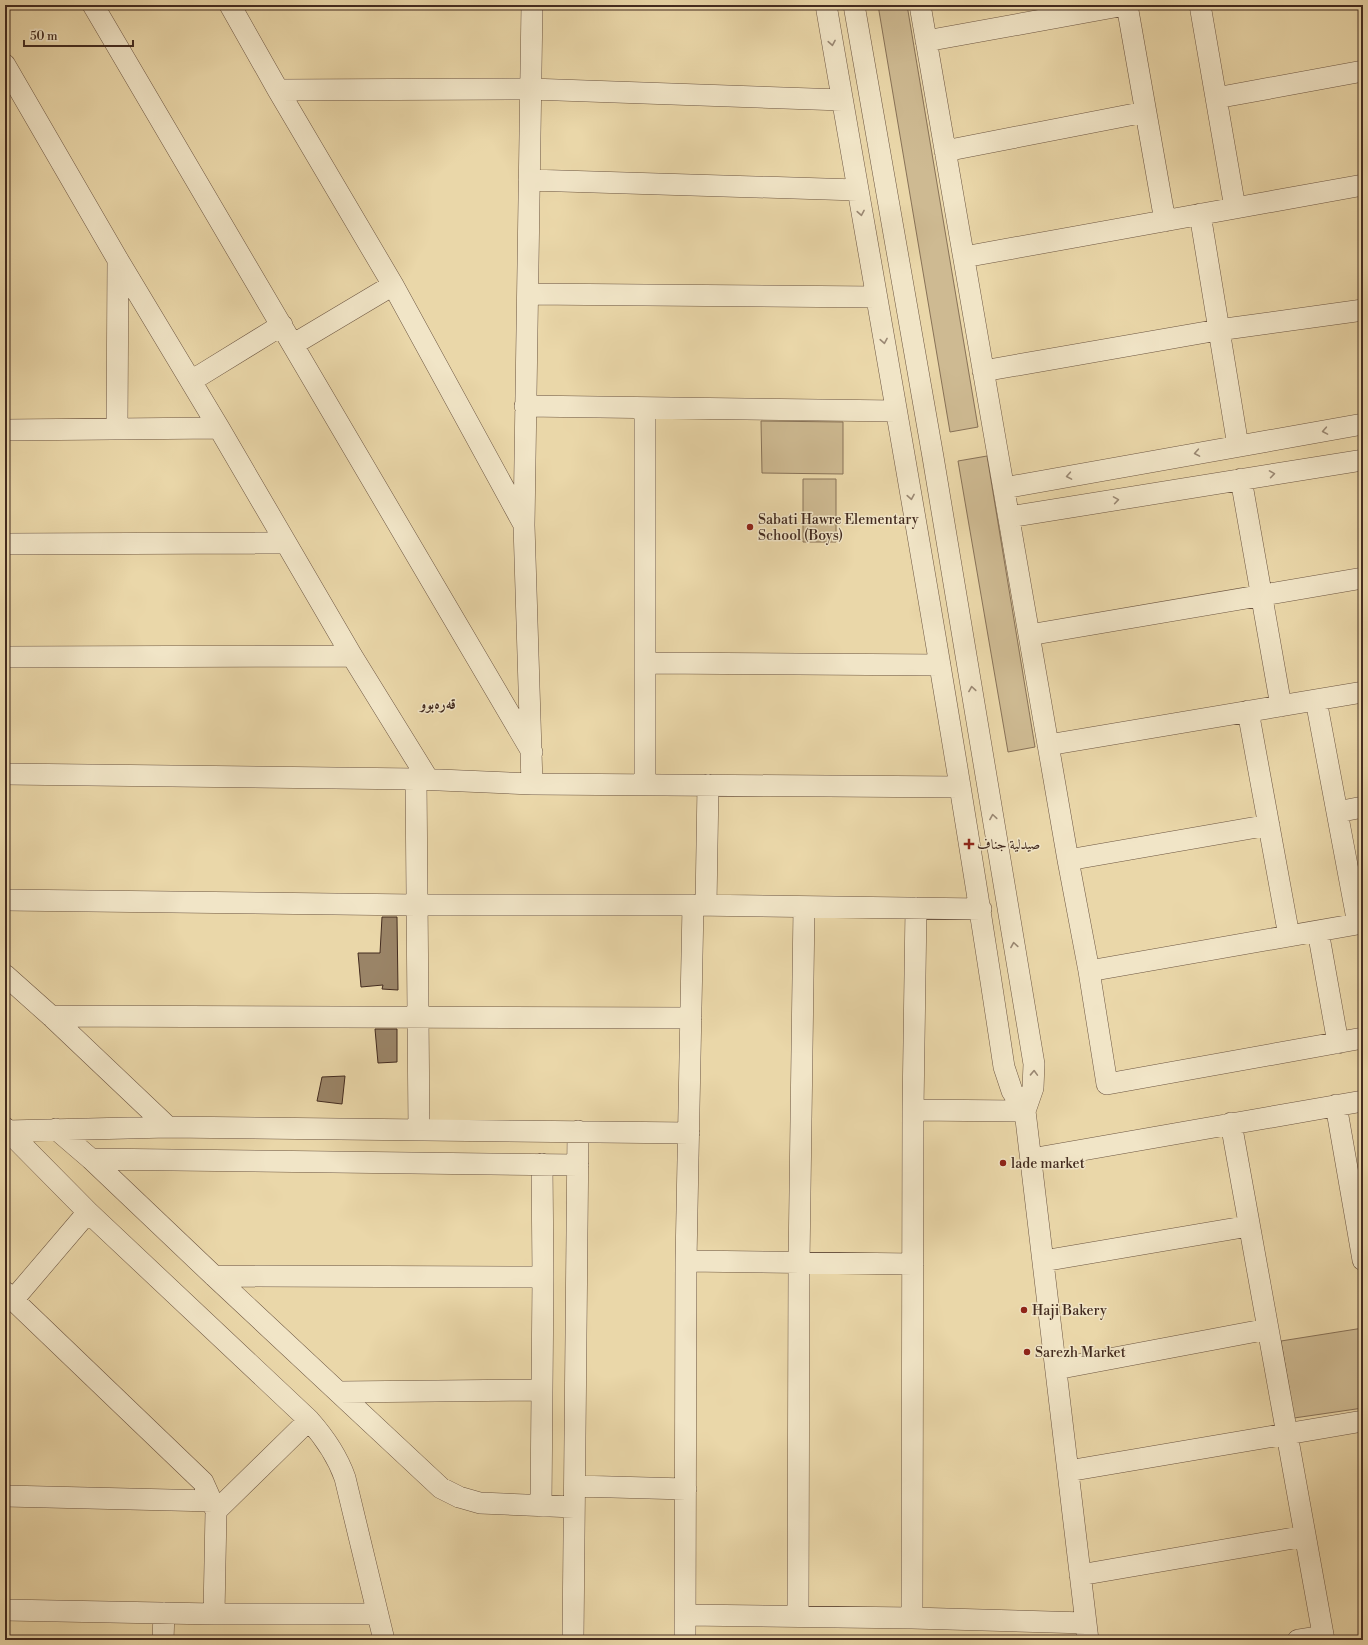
<svg xmlns="http://www.w3.org/2000/svg" width="1368" height="1645" font-family="'Libre Bodoni',Amiri,serif">
  <style>
    .green { fill: #ceba92; stroke: #887258 }
    .building { fill: #9a8467; stroke: #432b1f }
    .lines { fill: none; stroke-linecap: round; stroke-linejoin: round }
    .minor-casing { stroke: #6d5642; stroke-width: 22 }
    .minor { stroke: #f1e5c7; stroke-width: 21 }
    .oneway { stroke: #9a8873 }
    .poi-dot { fill: #8f2418; stroke: #f1e5c7; stroke-width: 1.5 }
    .labels { text-anchor: middle; stroke-width: 3; stroke-linejoin: round; paint-order: stroke }
    .poi-label { font-size: 14px; fill: #432b1f; stroke: #f1e5c7; text-anchor: start }
    .neighbourhood-label { font-size: 15px; font-weight: bold; fill: #432b1f; stroke: #f1e5c7 }
  </style>
  <rect width="100%" height="100%" fill="#ead7a9"/>
  <filter id="stains"><feTurbulence type="fractalNoise" baseFrequency=".005" numOctaves="4"/><feColorMatrix values="0 0 0 0 .2 0 0 0 0 .09 0 0 0 0 .02 0 0 0 .5 -.17"/></filter>
  <radialGradient id="worn" r=".72"><stop offset=".6" stop-color="#630" stop-opacity="0"/><stop offset="1" stop-color="#630" stop-opacity=".3"/></radialGradient>
  <path class="green" d="M878 5H907L978 427 950 432Z
    M761 421 843 422V474L762 473Z
    M987 456 1035 747 1008 752 958 461Z
    M803 479H836V542H803Z
    M1363 1328V1408L1294 1418 1281 1341Z"/>
  <path class="building" d="M382 917H397L398 990 382 989 383 985 361 987 358 953H380Z
    M375 1029H397V1062L378 1063Z
    M345 1076 342 1104 317 1101 322 1077Z"/>
  <g class="lines">
    <defs>
      <path id="minor" d="M93 5 532 752
        M230 5 278 90 393 285 523 523
        M532 5 524 525 532 784
        M826 5C887 359 951 712 1004 1067L1012 1091 1025 1111
        M854 5 933 457 1034 1064 1033 1088 1025 1111 1088 1640
        M920 5 1068 860 1089 971 1107 1084 1363 1038
        M1127 5 1165 221
        M1200 5 1235 208
        M926 41 1125 5
        M5 65 118 260 219 428 352 656 428 779
        M278 90 530 89 842 100
        M1216 98 1363 71
        M945 151 1145 112
        M529 180 857 190
        M1200 214 1238 446
        M964 257 1363 185
        M528 294 876 297
        M294 344 393 285
        M983 371 1218 330 1363 310
        M191 381 282 325
        M525 406 896 411
        M117 428 118 260
        M5 430 219 428
        M1241 479 1281 706
        M1004 488 1363 424
        M1009 517 1363 460
        M5 544 286 543
        M1029 635 1363 578
        M5 657 352 656
        M646 663 940 665
        M1316 700 1358 924
        M1248 711 1289 936
        M1048 745 1363 692
        M5 774 416 779 532 784 960 787
        M416 779 419 1130
        M645 784V408
        M1337 812 1363 807
        M1068 860 1269 825
        M5 900 416 905H693L981 909
        M706 905 708 785
        M1318 931 1338 1043
        M1089 971 1363 923
        M5 975 51 1016 168 1127
        M51 1016 691 1018
        M1336 1105 1363 1260
        M913 1110 1025 1111
        M1231 1123 1324 1640
        M5 1128 88 1212 309 1420C325 1438 337 1455 345 1478L384 1640
        M56 1129 91 1159 214 1276 441 1488 459 1497 480 1503 574 1507
        M8 1131 168 1127 689 1133
        M91 1159 578 1165
        M1031 1159 1363 1101
        M686 1261 913 1264
        M1043 1261 1249 1226
        M214 1276 543 1277
        M5 1292 203 1482 216 1511 214 1614
        M13 1300 88 1212
        M1056 1369 1268 1329
        M339 1392 542 1390
        M1068 1471 1363 1421
        M575 1486 686 1489
        M5 1496 213 1501
        M541 1506 543 1277 542 1164
        M216 1511 309 1420
        M1080 1575 1305 1536
        M5 1610 214 1614H377
        M686 1615 912 1618 1086 1623
        M798 1616 799 1263 804 908
        M912 1618 913 1110 916 908
        M163 1640 164 1613
        M573 1640 578 1131
        M685 1640 686 1261 693 905
        M1298 1640 1323 1636"/>
    </defs>
    <use href="#minor" class="minor-casing"/>
    <use href="#minor" class="minor"/>
  </g>
  <defs><path id="oneway-chevron" d="M-2-3.5L2.5 0L-2 3.5" fill="none" stroke-width="1.6" stroke-linecap="round" stroke-linejoin="round"/></defs>
  <g class="oneway">
    <use href="#oneway-chevron" transform="translate(832 43) rotate(80)"/>
    <use href="#oneway-chevron" transform="translate(861 213) rotate(80)"/>
    <use href="#oneway-chevron" transform="translate(884 341) rotate(80)"/>
    <use href="#oneway-chevron" transform="translate(1325 431) rotate(170)"/>
    <use href="#oneway-chevron" transform="translate(1197 453) rotate(170)"/>
    <use href="#oneway-chevron" transform="translate(1272 474) rotate(-9)"/>
    <use href="#oneway-chevron" transform="translate(1069 476) rotate(170)"/>
    <use href="#oneway-chevron" transform="translate(911 497) rotate(80)"/>
    <use href="#oneway-chevron" transform="translate(1116 500) rotate(-9)"/>
    <use href="#oneway-chevron" transform="translate(972 689) rotate(-99)"/>
    <use href="#oneway-chevron" transform="translate(993 817) rotate(-99)"/>
    <use href="#oneway-chevron" transform="translate(1014 945) rotate(-99)"/>
    <use href="#oneway-chevron" transform="translate(1034 1073) rotate(-88)"/>
  </g>
  <g class="poi-dot">
    <circle cx="750" cy="527" r="4"/>
    <path d="M967 838h4v4h4v4h-4v4h-4v-4h-4v-4h4z"/>
    <circle cx="1003" cy="1163" r="4"/>
    <circle cx="1024" cy="1310" r="4"/>
    <circle cx="1027" cy="1352" r="4"/>
  </g>
  <g class="labels">
    <g class="poi-label">
      <text x="758" y="524">Sabati Hawre Elementary<tspan x="758" dy="16">School (Boys)</tspan></text>
      <text x="977" y="849">صيدلية جناف</text>
      <text x="1011" y="1168">lade market</text>
      <text x="1032" y="1315">Haji Bakery</text>
      <text x="1035" y="1357">Sarezh Market</text>
    </g>
    <g class="neighbourhood-label">
      <text x="438" y="709">قەرەبوو</text>
    </g>
  </g>
  <rect width="1368" height="1645" fill="none" stroke="#ead7a9" stroke-width="20"/>
  <rect x="6" y="6" width="1356" height="1633" fill="none" stroke="#432b1f" stroke-width="2"/>
  <rect x="10" y="10" width="1348" height="1625" fill="none" stroke="#432b1f"/>
  <path d="M24 40v6h109v-6" fill="none" stroke="#432b1f" stroke-width="2"/>
  <text x="30" y="40" font-size="12" fill="#432b1f" stroke="#f1e5c7" stroke-width="3" paint-order="stroke">50 m</text>
  <rect width="100%" height="100%" filter="url(#stains)"/>
  <rect width="100%" height="100%" fill="url(#worn)"/>
</svg>
